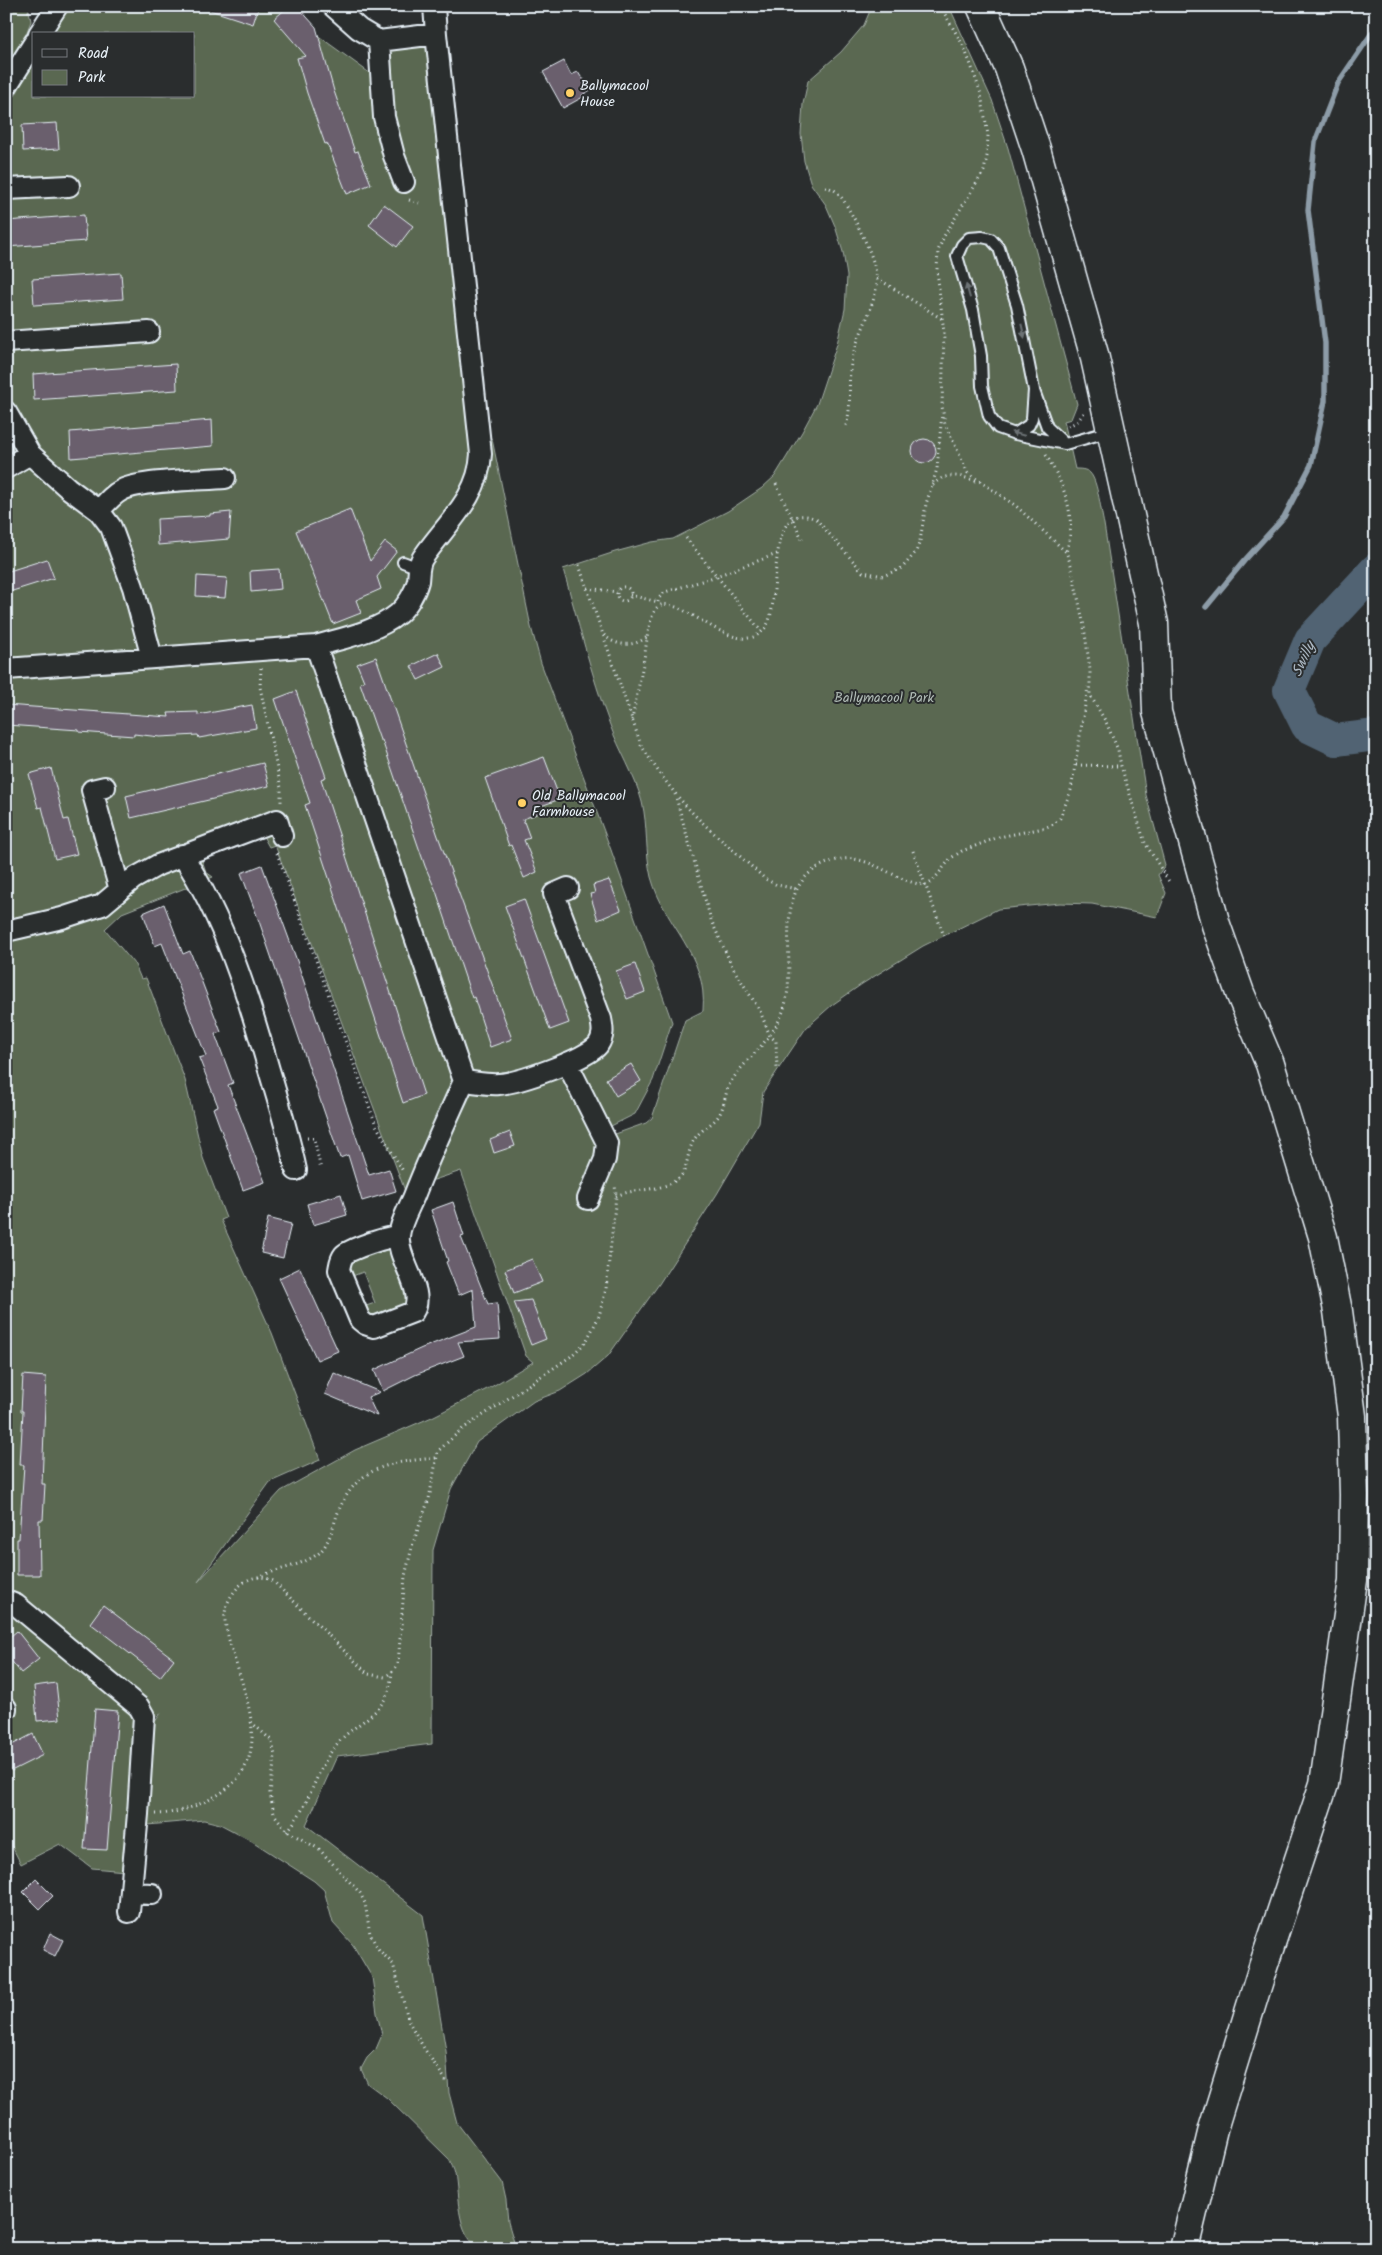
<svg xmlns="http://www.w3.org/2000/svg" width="1382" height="2255" font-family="Kalam,sans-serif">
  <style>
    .green { fill: #5a6851; stroke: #a1aca4; fill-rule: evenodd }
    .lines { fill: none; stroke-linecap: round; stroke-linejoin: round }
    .stream { stroke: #8d9ca8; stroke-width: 5.5 }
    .river { stroke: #516373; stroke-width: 32 }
    .building { fill: #6a5e6d; stroke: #e8f1f8 }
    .service-casing { stroke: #e8f1f8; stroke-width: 14 }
    .minor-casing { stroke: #e8f1f8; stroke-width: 24 }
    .secondary-casing { stroke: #e8f1f8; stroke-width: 31 }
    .path { stroke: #e8f1f8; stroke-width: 3; stroke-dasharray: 1 4; stroke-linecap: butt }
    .service { stroke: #2a2d2e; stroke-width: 10 }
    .minor { stroke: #2a2d2e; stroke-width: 20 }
    .secondary { stroke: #2a2d2e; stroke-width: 28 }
    .oneway { fill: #6c7275 }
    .poi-dot { fill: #ffd166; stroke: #2a2d2e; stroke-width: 2 }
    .labels { text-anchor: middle; stroke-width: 4; stroke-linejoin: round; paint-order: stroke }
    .poi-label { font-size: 14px; fill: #e8f1f8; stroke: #2a2d2e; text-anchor: start }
    .park-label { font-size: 14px; fill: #afbab5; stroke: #2a2d2e }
    .water-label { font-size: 15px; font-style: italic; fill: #acb8c3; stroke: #2a2d2e }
  </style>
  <rect width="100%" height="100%" fill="#2a2d2e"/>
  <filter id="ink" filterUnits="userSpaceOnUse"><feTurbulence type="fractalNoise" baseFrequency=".02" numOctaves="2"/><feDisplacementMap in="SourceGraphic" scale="10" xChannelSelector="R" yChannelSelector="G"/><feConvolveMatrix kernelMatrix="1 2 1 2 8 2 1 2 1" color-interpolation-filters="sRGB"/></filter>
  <g filter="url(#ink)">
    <path class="green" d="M6 6H28L31 21 6 87Z
      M68 6H277L382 82 393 39 436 34 480 438 492 439 531 627 541 663 611 850 672 1022 653 1080 635 1114 611 1126 603 1133 607 1137 646 1123 652 1118 685 1020 703 1011C708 954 665 928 651 877 645 852 648 826 642 802 635 775 619 750 610 725 591 675 578 620 563 569L615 552 652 542 673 539 728 511 762 488 775 476 802 432 817 404 837 344 845 309 847 276 843 252 835 226 826 205 811 184 804 161 801 134 803 104 808 81 841 52 864 25 872 6H949L992 100 1008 148 1077 404 1071 419 1064 421 1075 469C1080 469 1086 469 1090 473 1098 481 1101 513 1104 524L1146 795 1165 865 1158 875 1166 893 1157 917 1092 904 1060 903 998 909 923 946 862 984 832 1005 806 1028 763 1092 759 1122 717 1194 659 1284 608 1356 587 1374 560 1391 534 1401 477 1442 451 1489 433 1550 432 1744 337 1756 306 1825 423 1915 446 2051 449 2093 457 2123 502 2182 506 2200 508 2222 516 2249C507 2249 495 2251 485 2249 456 2243 459 2195 455 2174 454 2169 451 2164 449 2159L387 2098 368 2084 361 2069 367 2058 376 2049 382 2035 377 2013 372 1977 353 1945 333 1923 324 1890 314 1881 252 1841 220 1824 204 1820 147 1825 152 1726 161 1713 145 1723 125 1871 92 1868 60 1844 21 1864 6 1835V90L15 96 34 61V96H194V34H51ZM263 836 269 847 275 845 410 1204 421 1178 434 1180 461 1171 526 1356 533 1362 491 1387 432 1417 355 1450 281 1491 198 1582 270 1482 320 1460 272 1333 221 1220 226 1218 203 1158 185 1080 146 978 141 979 135 965 105 929 122 913 213 877 206 872 202 860Z
      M386 1250 392 1253 408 1299 405 1306 376 1318 368 1316 363 1307 375 1303 363 1272 350 1277 349 1271 353 1260Z"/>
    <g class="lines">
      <path class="stream" d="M1206 607 1244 561 1284 517 1311 465 1325 401V343L1308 210 1315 142 1338 83 1376 27"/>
      <path class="river" d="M1376 569 1310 640 1289 690 1307 726 1336 740 1376 735"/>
    </g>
    <path class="building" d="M208 6H259L253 24 207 9Z
      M289 6H297L316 27 334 91 355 152 358 151 371 184 347 194 327 143 325 144 307 93 297 58 306 56 274 19Z
      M564 61 571 75 578 72 581 77 594 88 582 95 583 97 563 108 543 72Z
      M57 123 59 149 23 151 22 125Z
      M384 204 413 226 397 247 369 225Z
      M84 215 86 241 6 247V221Z
      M121 273 123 299 34 305 32 279Z
      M176 364 177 390 34 400 33 374Z
      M212 420 213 446 71 458 70 432Z
      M912 451a12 12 0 1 1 24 0a12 12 0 1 1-24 0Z
      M350 509 370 561 385 542 397 551 377 577 381 589 356 600 361 613 333 624 296 531Z
      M231 512 229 539 158 545 157 519 210 516V514Z
      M47 559 54 578 6 593V572Z
      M279 569 281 589 251 592 250 571Z
      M197 576 227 578 225 598 196 596Z
      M438 653 445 667 418 680 411 666Z
      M376 657 438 836 512 1039 490 1047 474 997 472 998 436 891 425 866 382 740H380L360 683 364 681 357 664Z
      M296 691 326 777 321 779 424 1095 403 1103 305 805 310 803 275 699Z
      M6 705 169 717 168 713 198 712V715L252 705 256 728 199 738 198 735 160 737 134 734V736L79 732V730L6 725Z
      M544 757 560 799 541 806 542 812 523 819 530 838 524 840 537 872 524 878 511 845 509 846 485 778Z
      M263 763 269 786 131 818 126 796Z
      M51 768 64 820 68 819 77 854 55 859 42 807 38 808 29 774Z
      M262 865 296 958 369 1175 389 1169 396 1191 362 1201 348 1155 340 1158 260 924 241 873Z
      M609 880 621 910 598 920 590 894 595 893 593 885Z
      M524 899 569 1023 550 1030 505 906Z
      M164 904 183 954 190 951 221 1032 215 1034 233 1083 228 1085 265 1182 243 1190 213 1108 218 1106 199 1058 206 1056 162 943 155 946 143 913Z
      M635 964 645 992 627 999 616 971Z
      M631 1064 641 1081 616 1096 606 1079Z
      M510 1132 515 1146 494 1153 490 1140Z
      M341 1194 347 1215 313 1225 307 1204Z
      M453 1202 464 1236 461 1237 488 1304 497 1303 500 1339 458 1342 464 1356 415 1375 383 1391 374 1370 422 1348 476 1327 473 1289 459 1295 446 1262 448 1261 431 1210Z
      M268 1218 291 1224 283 1258 261 1253Z
      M532 1259 542 1282 514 1293 505 1270Z
      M300 1268 338 1351 317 1360 279 1278Z
      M531 1300 546 1339 531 1345 514 1302Z
      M334 1373 380 1392 368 1397 377 1416 325 1394Z
      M23 1375 46 1377 42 1484H45L43 1520H39L40 1575H17V1539H19L24 1465H20L23 1411H21Z
      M103 1605 174 1659 160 1677 90 1623Z
      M17 1631 39 1659 21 1673 6 1654V1640Z
      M56 1683 60 1719 37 1721 34 1686Z
      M95 1709 118 1711 107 1850 84 1849Z
      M33 1734 43 1755 11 1771 6 1761V1748Z
      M36 1879 53 1896 40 1909 23 1892Z
      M50 1933 63 1940 55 1956 43 1950Z"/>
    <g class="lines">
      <defs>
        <path id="service" d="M1034 391 1047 427 1065 444
          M1015 434 1029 425 1032 418 1034 390 1017 305 999 248 991 239 982 237 969 238 962 245 957 256 973 310 981 356 982 386 989 416 998 428 1015 434 1065 444 1111 431
          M403 562 419 568"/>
        <path id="minor" d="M434 6 436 34
          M39 34 57 6
          M379 41 384 117 394 156 404 182
          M6 87 34 43
          M6 189 69 186
          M6 342 149 332
          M6 412 30 454 68 488 99 511 111 527 133 587 152 658
          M6 468 30 454
          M99 511C106 503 112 495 122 490 141 480 200 480 225 478
          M316 646C343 638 376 632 398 614 407 606 415 593 418 581 419 573 418 563 424 556 447 523 479 497 481 454L436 34 379 41 359 29 333 6
          M6 669 316 646 464 1081
          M105 787 92 790 120 890
          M182 855C225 920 248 996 269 1070 279 1103 289 1137 296 1170
          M6 931 62 918 102 905 133 879 158 865 277 820 282 836
          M567 1063 607 1143 605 1159 588 1199
          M399 1236C390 1236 349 1249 344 1255 340 1260 340 1265 339 1270L360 1320 365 1324 374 1327 413 1312C427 1291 396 1259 399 1236 400 1223 409 1208 414 1196 429 1157 447 1119 464 1081 475 1082 488 1085 499 1084 518 1083 587 1059 598 1045 604 1036 603 1029 601 1019L554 894 568 888
          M6 1601 16 1605 139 1707 144 1716 138 1814 129 1912
          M6 1708V1709
          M131 1893 152 1894"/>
        <path id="secondary" d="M981 6 1009 68 1036 149 1094 354 1154 623 1157 712 1216 925 1240 993 1270 1064 1323 1237 1338 1311 1352 1416 1354 1495 1353 1580 1324 1784 1263 1967 1213 2129 1184 2249"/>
      </defs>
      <use href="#service" class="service-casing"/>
      <use href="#minor" class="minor-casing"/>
      <use href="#secondary" class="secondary-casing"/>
      <path class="path" d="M28 6 29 15
        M940 6 963 45 971 65 981 94 988 135 987 156 984 171 944 236 938 251 937 270 944 333 942 406 945 424 968 473 1016 506 1066 552 1071 565 1084 626 1090 670V695L1106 722 1118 750 1121 766 1145 843 1170 883
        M6 113 11 105
        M825 187C840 189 844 202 851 213 861 231 876 261 877 281 877 290 873 301 870 310 864 328 854 345 851 364 847 386 853 408 845 428
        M409 200 419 203
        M877 278 942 319
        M1068 426 1077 422 1084 413
        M1046 455C1064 485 1078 517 1066 552
        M776 484 803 541
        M933 485C946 471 962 476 978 482
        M686 538 761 631
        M579 565 641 745C659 774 679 801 704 824 724 843 745 860 765 879L777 885 797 889
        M617 594a7 7 0 1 1 14 0a7 7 0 1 1-14 0Z
        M587 588 617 592
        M630 595 658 602
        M658 602 659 598 665 592 705 580 777 554
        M604 635C616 647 634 647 647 637
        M261 668 260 687 281 788V802
        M632 720C636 698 641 676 645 653 647 640 648 625 654 612 655 609 658 606 661 605 686 598 742 666 767 625 782 599 764 496 816 519L863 572 883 576 902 568 916 552 920 541 926 504 937 469 942 413
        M1076 765 1121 766
        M675 794 711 920 733 968 760 1011 770 1036 776 1041 777 1069
        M913 851 944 936
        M277 853 376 1125 403 1171
        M307 1138H314L321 1170
        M616 1196C636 1187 663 1193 680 1177 688 1169 687 1152 693 1142 698 1131 709 1127 717 1118 726 1107 724 1091 732 1080 748 1057 771 1041 782 1014 803 964 761 879 837 860 869 852 895 883 926 885L932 882 951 858 962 851 999 837 1044 828 1054 824 1060 818 1071 790 1088 687
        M258 1577C277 1569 302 1566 319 1553 329 1544 333 1527 337 1515 355 1466 390 1462 436 1458
        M251 1722 271 1740 273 1746 275 1756 270 1793 274 1814 287 1831 319 1849 360 1893 365 1903 370 1934 379 1950 393 1964 409 2022 425 2050 447 2082
        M156 1814C178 1814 203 1804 221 1793 284 1751 233 1676 225 1621 222 1598 248 1566 273 1581L368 1674 385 1677 392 1672 398 1664 405 1576 413 1543 429 1499 438 1451 461 1430 570 1357 586 1342 599 1316 606 1289 616 1196 615 1184
        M287 1831C311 1805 315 1770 337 1744 352 1725 380 1716 388 1692 390 1687 391 1679 392 1673"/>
      <use href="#service" class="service"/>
      <use href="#minor" class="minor"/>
      <use href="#secondary" class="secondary"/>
    </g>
    <defs><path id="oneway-solid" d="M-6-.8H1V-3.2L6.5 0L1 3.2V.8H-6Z" transform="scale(1.25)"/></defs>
    <g class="oneway">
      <use href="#oneway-solid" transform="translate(968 291) rotate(-106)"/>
      <use href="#oneway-solid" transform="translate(1023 331) rotate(77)"/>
      <use href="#oneway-solid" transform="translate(1018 434) rotate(-164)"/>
    </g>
  </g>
  <g class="poi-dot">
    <circle cx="570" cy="93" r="5"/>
    <circle cx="522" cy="803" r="5"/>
  </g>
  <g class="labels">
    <g class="poi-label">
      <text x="580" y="90">Ballymacool<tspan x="580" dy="16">House</tspan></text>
      <text x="532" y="800">Old Ballymacool<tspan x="532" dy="16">Farmhouse</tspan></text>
    </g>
    <g class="park-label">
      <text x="884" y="702">Ballymacool Park</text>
    </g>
    <g class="water-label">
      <text transform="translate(1303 659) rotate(-65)" y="5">Swilly</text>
    </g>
  </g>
  <rect width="1382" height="2255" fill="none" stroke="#2a2d2e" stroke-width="25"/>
  <rect x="12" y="12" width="1357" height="2230" fill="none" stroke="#e8f1f8" stroke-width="2" filter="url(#ink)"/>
  <rect x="32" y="32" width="162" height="65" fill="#2a2d2e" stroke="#767b7f"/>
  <rect x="42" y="49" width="25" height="8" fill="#2a2d2e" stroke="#767b7f"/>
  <text x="78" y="58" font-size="15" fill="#e8f1f8">Road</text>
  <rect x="42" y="70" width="25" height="15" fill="#5a6851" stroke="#767b7f"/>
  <text x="78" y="82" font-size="15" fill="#e8f1f8">Park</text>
</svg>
